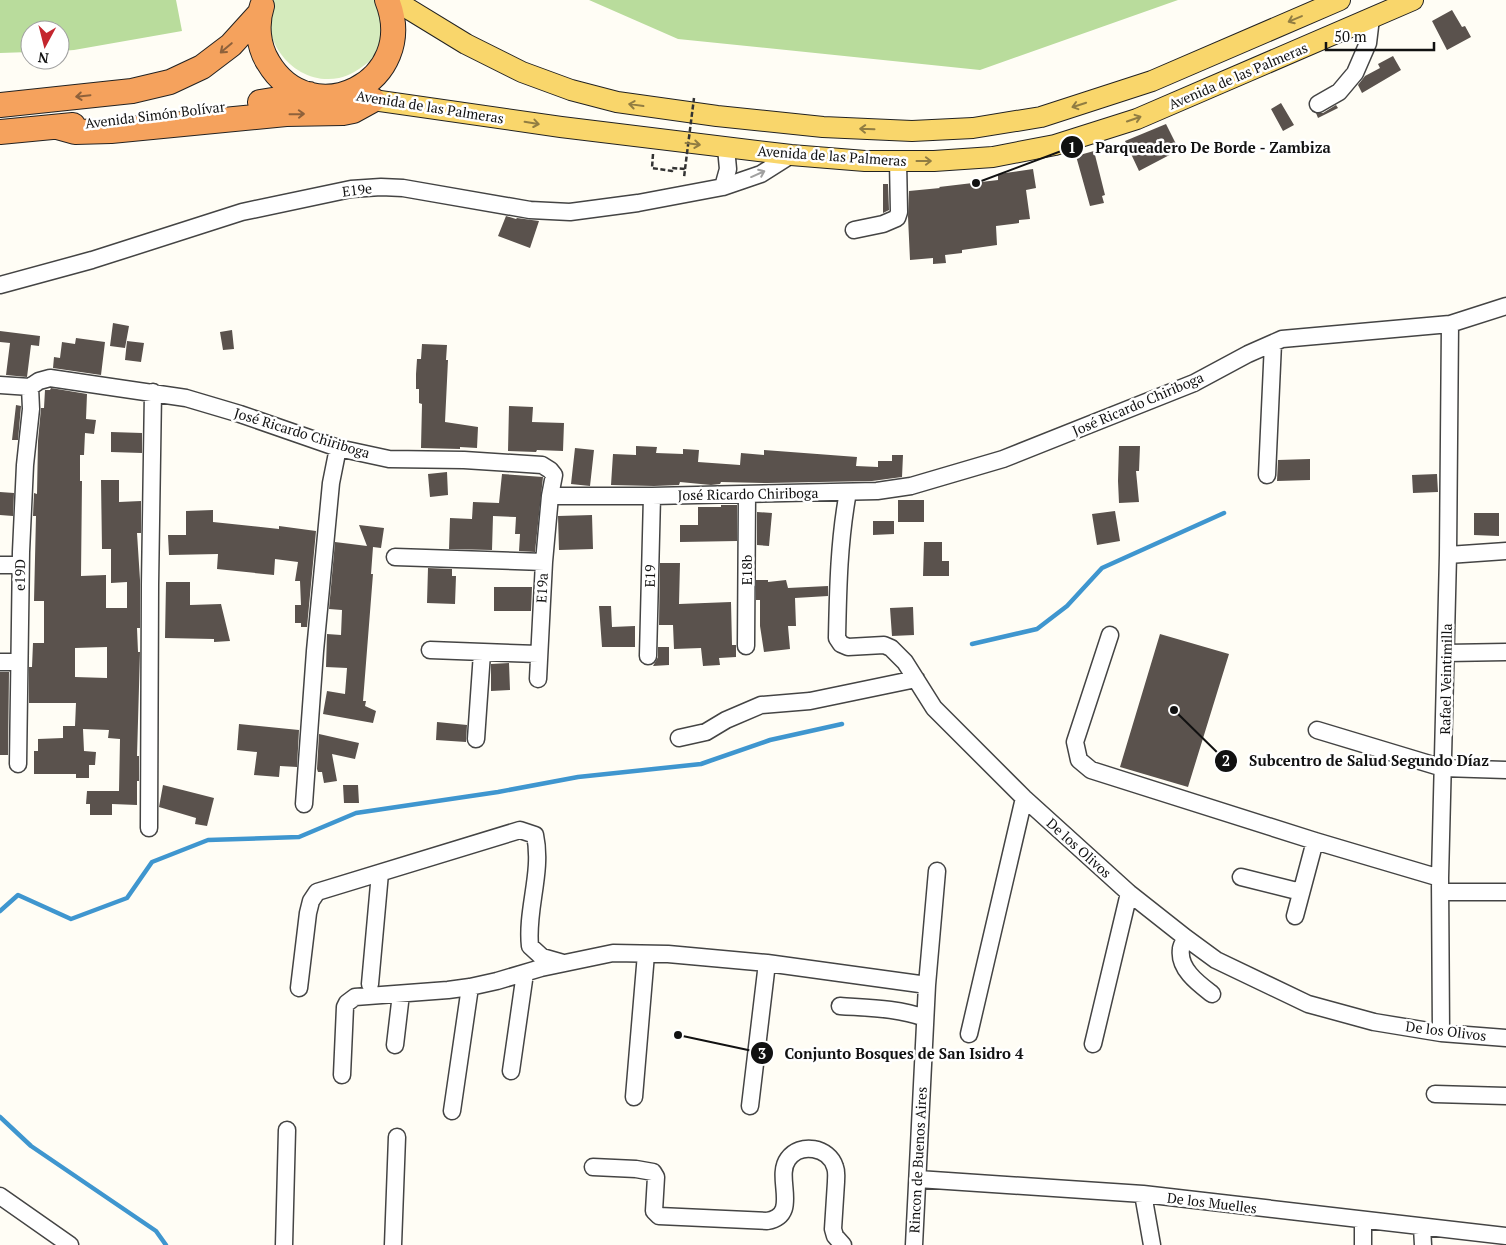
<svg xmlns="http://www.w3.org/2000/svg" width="1506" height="1245" font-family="'PT Serif',serif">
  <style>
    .green { fill: #d5ebbd }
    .forest { fill: #b9dc9c }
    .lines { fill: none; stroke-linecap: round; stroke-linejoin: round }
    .stream { stroke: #3f96cf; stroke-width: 4.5 }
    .building { fill: #5a524d; fill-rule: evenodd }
    .minor-casing { stroke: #444; stroke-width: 19 }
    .major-casing { stroke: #222; stroke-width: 22 }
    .highway-casing { stroke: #222; stroke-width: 26 }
    .path { stroke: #333; stroke-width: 2.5; stroke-dasharray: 5 2.5; stroke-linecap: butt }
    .minor { stroke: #fff; stroke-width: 16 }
    .major { stroke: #f9d66b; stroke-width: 20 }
    .highway { stroke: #f5a25d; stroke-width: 24 }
    .path-bridge { stroke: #333; stroke-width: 2.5; stroke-dasharray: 5 2.5; stroke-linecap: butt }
    .oneway { stroke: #917d42 }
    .oneway2 { stroke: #8e613b }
    .oneway3 { stroke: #a0a0a0 }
    .labels { text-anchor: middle; stroke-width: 5; stroke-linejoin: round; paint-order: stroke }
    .street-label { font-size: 14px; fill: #111; stroke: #fff }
    .leader { fill: none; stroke: #111; stroke-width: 2 }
    .callout-dot { fill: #111; stroke: #fff; stroke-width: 2 }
    .mark-label { font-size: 15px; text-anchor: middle; font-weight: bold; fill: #fff }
    .callout-label { font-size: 15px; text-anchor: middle; font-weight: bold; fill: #111; stroke: #fff; stroke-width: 5; stroke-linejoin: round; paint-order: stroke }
  </style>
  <rect width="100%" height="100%" fill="#fffdf5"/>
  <path class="green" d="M274 0H382C382 13 384 30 382 43 380 50 372 59 366 64 358 70 349 76 339 78 296 87 256 40 274 0Z"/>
  <path class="forest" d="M0 0H176L182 31 74 50 60 51V30H30V52L0 53Z
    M589 0H1178L980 70 678 39Z"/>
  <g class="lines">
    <path class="stream" d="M972 644 1037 629 1067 606 1102 568 1224 513
      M0 911 18 895 71 919 127 898 152 862 208 840 299 837 356 813 498 792 578 777 701 764 770 740 842 724
      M0 1117 31 1146 156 1231 166 1245"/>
  </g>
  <path class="building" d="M1452 10 1462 27 1465 26 1471 37 1447 50 1432 21Z
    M1393 56 1401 70 1362 93 1358 85 1365 76 1380 68 1378 64Z
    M1281 103 1294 125 1283 131 1271 109Z
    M1336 105 1338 108 1318 118 1316 113H1323Z
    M1166 124 1179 150 1139 171 1125 141Z
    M1094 151 1105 195 1102 196 1104 203 1090 206 1076 156Z
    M1033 169 1036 188 1026 190 1030 219 1019 220V223L996 226 997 245 962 250V253L945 255 946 263 933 264V258L910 260 908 217 909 191 940 188 939 187 998 180V174Z
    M883 184H888L889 210 883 213Z
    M506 216 516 219 517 218 539 221 530 248 498 236Z
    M113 323 129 326 125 348 110 346Z
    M232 330 234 349 223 350 220 332Z
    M0 331 40 336 39 346 31 345 27 377 6 375 10 343 0 342Z
    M76 338 105 342 101 375 53 368 54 357 60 358 62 342 75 344Z
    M127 341 144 343 141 362 125 360Z
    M422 344 447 345 446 360H448L445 422 478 427 477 448 460 447V449L421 448 422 404 419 403V389H416V374L417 359H421Z
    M51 388 87 394 86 419 96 420 94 434 85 433 84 455H80V481H82L81 576 106 575V608H127V582L111 583V549H102L101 480H119V502L141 501V533H137L140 580V628H137L138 652H140L137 756H139V781H137V805L112 804V815H90V804H86L87 791H119L120 739 108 738 109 730 83 729 84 751 96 752 95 765H89V778H76V774H34V751H38V739L63 738V726H75L76 703H29V667H32L33 643H44V601H34L36 516H33L34 493 37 494 38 441 41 408H44L45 390H50ZM107 647V678L75 677V648Z
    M16 405 21 406 18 440H12Z
    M509 406 533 407 532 422 564 423 563 451 537 450 536 452 508 451Z
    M111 432 142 433V453L111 452Z
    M636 446 657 447 656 453 683 454V449L699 450 698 462 740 465 741 453 764 455V450L857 457 856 466 878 467V461H892V455H903L902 477 872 481 767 483 721 482 720 484 711 485 680 482 679 485 654 486 611 485 613 454 636 455Z
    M1119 446H1140L1139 471H1136L1139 502 1119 503 1118 481Z
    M575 448 594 450 590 486 571 484Z
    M1310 459V480L1277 481 1278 460Z
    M447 472 448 495 430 497 428 474Z
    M502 474 543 477 535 552 519 551 520 534H515L516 517 493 516 492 550 449 549 450 518 472 519 473 502 499 503Z
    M1437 474 1438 492 1413 493 1412 475Z
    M0 492 14 493 13 516 0 515Z
    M898 500H924V522H898Z
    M721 505H737V541L680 542V525H698V507H721Z
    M213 510V522L279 529V526L316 531 307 627H301V623H295V605H301L300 581H295L298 562 275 559 274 575 217 569 218 554 169 555 168 535H186V511Z
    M1115 511 1120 541 1097 545 1092 514Z
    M757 512 772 513 769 546 757 545Z
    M1474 513H1499V536L1474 535Z
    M592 515 593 549 559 550 558 516Z
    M873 521H894V534L873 535Z
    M359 525 384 528 381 548 373 547 371 574H373L363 701H366L365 706 376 711 373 723 323 714 327 691 345 694 347 668 326 667 327 634 341 635 342 610 329 609 335 542 367 546Z
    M924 542H942V561H949V576H923Z
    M660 563H680L679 604 731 602 732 645H736V657L719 658 720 665 703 666 701 648 674 649 673 625H659Z
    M428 568 452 569V576H456L455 604 427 603Z
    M756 580H768V582L786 580 788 588 828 586V596L795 598 796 626H788L790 649 764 652 760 626V600H756Z
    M166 582H190V605L221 604 230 641 214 642V639L165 638Z
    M494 587H532L531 611H494Z
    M599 606H611L612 627 635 626V647H602Z
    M913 607 914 635 892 636 890 608Z
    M1160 634 1229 654 1188 787 1120 767Z
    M658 647H669V665L653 666 658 657Z
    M509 663 510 690 491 691V664Z
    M0 672H9L8 755H0Z
    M437 722 467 725 466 742 436 740Z
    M239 724 299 730 297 767 280 766 279 777 254 775 257 752 237 750Z
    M319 734 359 743 355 759 332 754 337 781 324 783 322 772H318L317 769Z
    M163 785 214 798 207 826 195 824 196 818 159 807Z
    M343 785H358L359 803H344Z"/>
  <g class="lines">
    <defs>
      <path id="minor" d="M1318 104 1339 92 1355 73 1368 43 1371 18
        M723 187 728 169 726 148
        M854 230 883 224 897 218 899 212 898 161
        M0 285 92 260 242 212 351 189 381 187 403 188 530 210 570 212 638 203 723 187 761 174 791 155
        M0 385 30 387 39 381 50 378 186 398 240 414 338 448 389 459 464 460 542 465 550 470 554 475 550 496H652L877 491 911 486 1003 459 1194 383 1248 354 1282 339 1450 324 1506 306
        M1267 475 1273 343
        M848 492C839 540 838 588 837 638L841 644 848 647 884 645 891 648 905 662 934 708 1024 798 1129 893 1186 938 1216 960 1308 1004 1374 1022 1441 1033 1506 1038
        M1448 555 1506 551
        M395 557 544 562
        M0 565H20
        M1110 635 1075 742 1079 760 1091 770 1315 841 1440 878
        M746 646 747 494
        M430 650 538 654
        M1446 653 1506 652
        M648 656 652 496
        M0 662H19
        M538 679 544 562 550 496
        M1317 730 1443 768 1506 770
        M679 738 706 732 726 720 761 705 810 701 916 679
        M476 739 482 653
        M18 764 21 552 25 465 31 409 30 387
        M304 804 315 651 331 483 338 448
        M149 828 150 585 153 392
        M1241 877 1301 892
        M1441 892H1506
        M1295 916 1315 841
        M1186 938C1184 941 1181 946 1181 949 1178 969 1199 984 1212 994
        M370 984 380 873
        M299 988 308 913 311 901 317 892 520 830 535 835C543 872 526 910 530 946L542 957 563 963
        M840 1006C869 1008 898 1008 925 1018
        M1441 1033 1440 878 1448 555 1450 324
        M969 1034 1024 798
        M1093 1044 1129 893
        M395 1045 401 994
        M511 1071 525 973
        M342 1075 345 1007 347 1003 355 997 448 990 470 987 497 981 541 968 613 953 668 954 767 963 927 985
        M1435 1094 1506 1096
        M634 1097 646 954
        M750 1106 767 963
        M452 1111 470 987
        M593 1167 636 1169 653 1172 656 1177 654 1211 659 1216 767 1221C801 1215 774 1178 788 1159 800 1142 829 1147 835 1167 837 1172 836 1177 836 1182 835 1198 834 1213 833 1229L835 1236 843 1245
        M918 1179 1143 1194 1506 1236
        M1143 1194 1152 1245
        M0 1196 70 1245
        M1363 1221V1245
        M1422 1227 1423 1245
        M284 1245 287 1130
        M393 1245 397 1137
        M914 1245 927 985 937 871"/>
      <path id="major" d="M394 0 466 44 522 72 571 90 617 102 717 116 823 127 912 131 973 128 1041 117 1152 81 1340 0
        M359 98 561 127 791 155 865 161H934L993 157 1055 145 1137 119 1413 0"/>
      <path id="highway" d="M262 6C256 24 258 46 268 62 311 135 420 82 387 0
        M260 102 309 94
        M0 105 132 91 170 82 202 67 231 45 260 13
        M57 127 75 132 111 131 286 114 343 113 353 111 373 100
        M0 132 73 125"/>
    </defs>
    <use href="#minor" class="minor-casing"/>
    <use href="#major" class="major-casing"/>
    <use href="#highway" class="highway-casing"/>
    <path class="path" d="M653 154 652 168 672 171V168L685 169 684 178"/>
    <use href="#minor" class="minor"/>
    <use href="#major" class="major"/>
    <use href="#highway" class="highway"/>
    <path class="path-bridge" d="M685 169 694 98"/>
  </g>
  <defs><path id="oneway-shaft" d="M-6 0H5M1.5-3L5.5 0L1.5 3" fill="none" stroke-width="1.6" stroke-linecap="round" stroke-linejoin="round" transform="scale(1.25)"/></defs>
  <g class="oneway">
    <use href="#oneway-shaft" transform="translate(1295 19) rotate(157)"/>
    <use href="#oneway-shaft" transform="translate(636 105) rotate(-172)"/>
    <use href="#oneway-shaft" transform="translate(1079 105) rotate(162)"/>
    <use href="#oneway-shaft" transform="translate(1134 119) rotate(-19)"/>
    <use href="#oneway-shaft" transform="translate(532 123) rotate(9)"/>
    <use href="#oneway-shaft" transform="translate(867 129) rotate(-178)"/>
    <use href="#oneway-shaft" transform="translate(693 144) rotate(7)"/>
    <use href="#oneway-shaft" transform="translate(924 161)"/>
  </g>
  <g class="oneway2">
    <use href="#oneway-shaft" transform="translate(226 48) rotate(140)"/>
    <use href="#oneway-shaft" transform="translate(83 96) rotate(174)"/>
    <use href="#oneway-shaft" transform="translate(297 114) rotate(-1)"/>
  </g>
  <use class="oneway3" href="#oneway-shaft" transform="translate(758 174) rotate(-24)"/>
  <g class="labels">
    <g class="street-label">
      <text transform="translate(1238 76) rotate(-23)" y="5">Avenida de las Palmeras</text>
      <text transform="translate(430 107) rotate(9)" y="5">Avenida de las Palmeras</text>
      <text transform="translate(155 115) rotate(-7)" y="5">Avenida Simón Bolívar</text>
      <text transform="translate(832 156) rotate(4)" y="5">Avenida de las Palmeras</text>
      <text transform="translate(357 190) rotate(-7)" y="5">E19e</text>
      <text transform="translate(1138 404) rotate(-23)" y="5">José Ricardo Chiriboga</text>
      <text transform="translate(302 433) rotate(17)" y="5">José Ricardo Chiriboga</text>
      <text transform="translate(748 494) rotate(-1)" y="5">José Ricardo Chiriboga</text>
      <text transform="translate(747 570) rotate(-90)" y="5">E18b</text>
      <text transform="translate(20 575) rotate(-89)" y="5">e19D</text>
      <text transform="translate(650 576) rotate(-89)" y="5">E19</text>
      <text transform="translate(542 588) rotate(-87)" y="5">E19a</text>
      <text transform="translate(1446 679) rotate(-89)" y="5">Rafael Veintimilla</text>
      <text transform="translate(1079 848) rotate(42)" y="5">De los Olivos</text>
      <text transform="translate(1446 1031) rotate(7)" y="5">De los Olivos</text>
      <text transform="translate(918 1160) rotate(-87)" y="5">Rincon de Buenos Aires</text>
      <text transform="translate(1212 1203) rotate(7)" y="5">De los Muelles</text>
    </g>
  </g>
  <path class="leader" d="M976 183L1072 147M1174 710L1226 761M678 1035L762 1053"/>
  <g class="callout-dot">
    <circle cx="976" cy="183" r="5"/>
    <circle cx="1174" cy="710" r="5"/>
    <circle cx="678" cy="1035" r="5"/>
    <circle cx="1072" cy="147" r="12"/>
    <circle cx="1226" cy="761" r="12"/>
    <circle cx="762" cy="1053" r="12"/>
  </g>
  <g class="mark-label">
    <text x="1072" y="153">1</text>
    <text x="1226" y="766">2</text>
    <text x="762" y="1059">3</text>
  </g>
  <g class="callout-label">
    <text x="1213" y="153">Parqueadero De Borde - Zambiza</text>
    <text x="1369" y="766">Subcentro de Salud Segundo Díaz</text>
    <text x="904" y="1059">Conjunto Bosques de San Isidro 4</text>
  </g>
  <g transform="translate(45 45) rotate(187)"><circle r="24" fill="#ffffff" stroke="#a0a0a0"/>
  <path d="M0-4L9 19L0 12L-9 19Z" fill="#c4262e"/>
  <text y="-8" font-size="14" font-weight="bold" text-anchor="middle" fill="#111111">N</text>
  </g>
  <path d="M1326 42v8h108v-8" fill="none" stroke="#111111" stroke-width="2.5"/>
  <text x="1334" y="42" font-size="15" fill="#111111" stroke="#ffffff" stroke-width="4" paint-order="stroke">50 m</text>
</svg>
